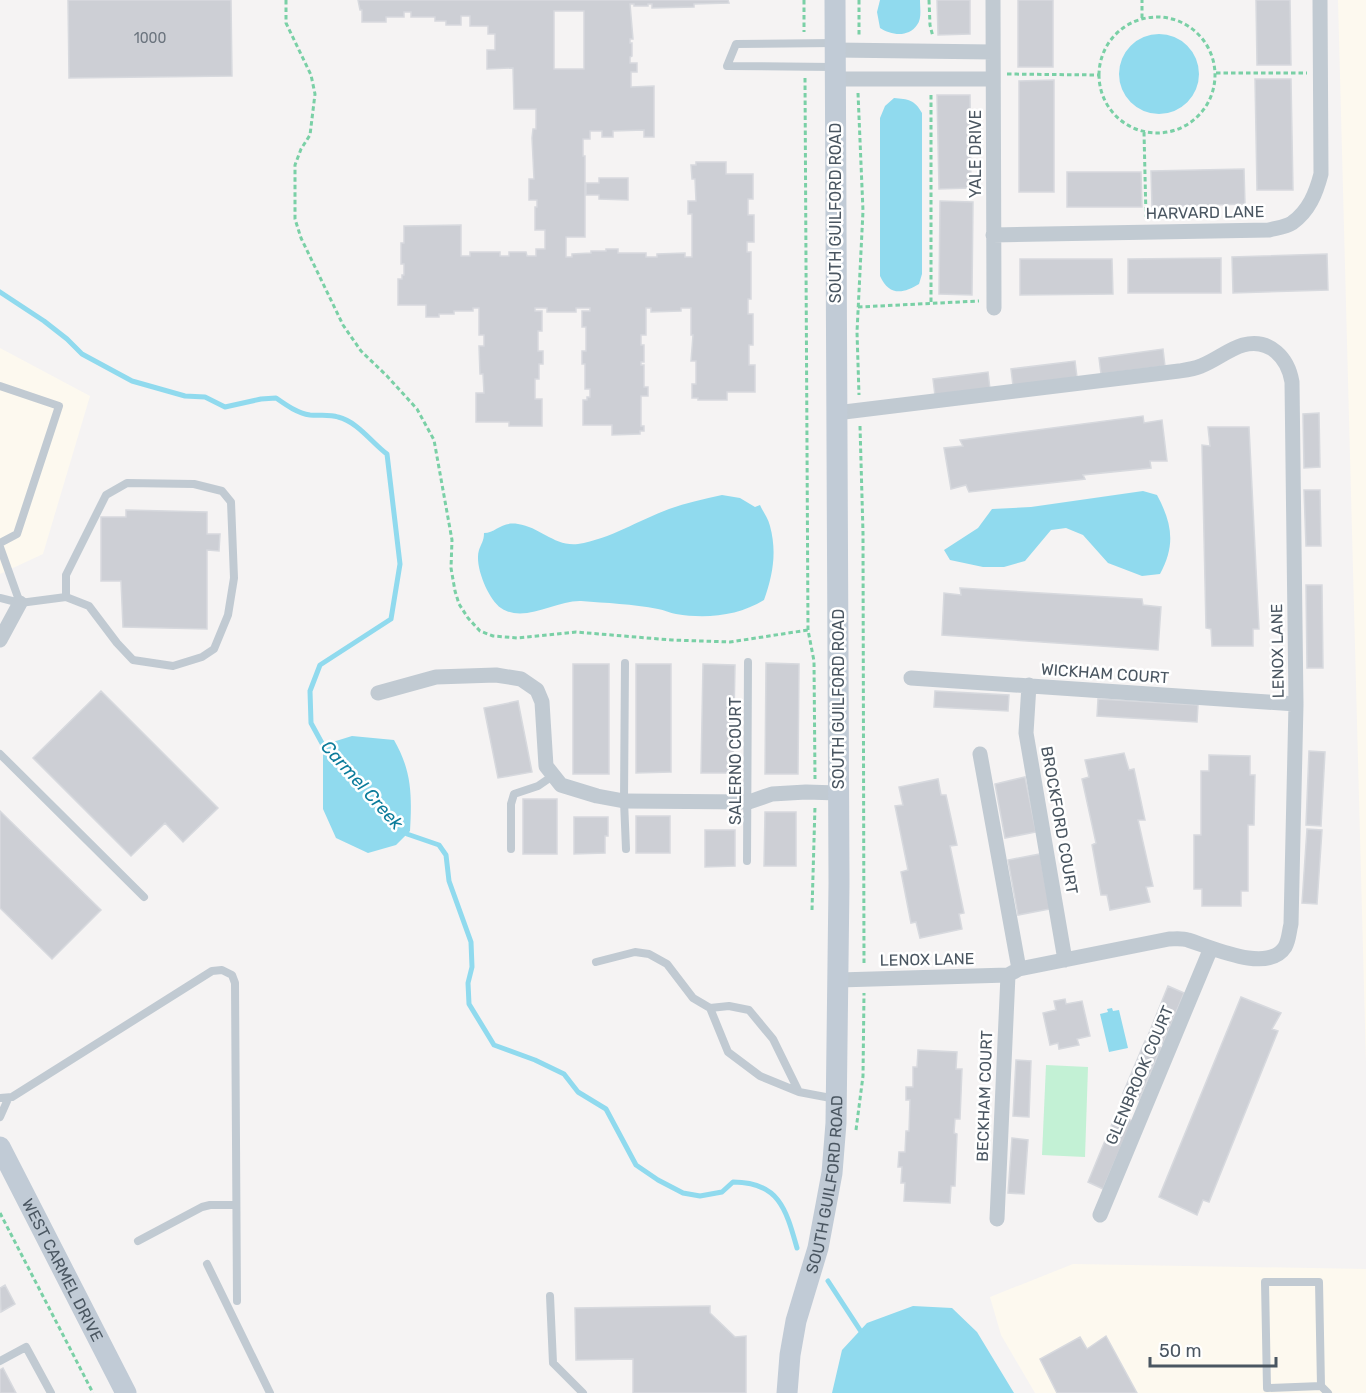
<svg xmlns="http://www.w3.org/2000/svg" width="1366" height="1393" font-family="Rubik,sans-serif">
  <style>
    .commercial { fill: #fdf9ef }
    .green { fill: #c3f1d5 }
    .water { fill: #90daee }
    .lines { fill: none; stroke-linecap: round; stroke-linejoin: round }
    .stream { stroke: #90daee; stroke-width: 5 }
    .building { fill: #cdcfd5; stroke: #d7d9de; stroke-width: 1.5; fill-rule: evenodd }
    .path { stroke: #7ad0a6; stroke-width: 3; stroke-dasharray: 4.5 3; stroke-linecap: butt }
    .lane { stroke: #c1cad2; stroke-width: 8 }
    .street { stroke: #c1cad2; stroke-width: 15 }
    .secondary { stroke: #c1cbd6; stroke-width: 21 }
    .labels { text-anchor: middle; stroke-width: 5; stroke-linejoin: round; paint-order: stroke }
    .number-label { font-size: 14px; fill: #6b747e }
    .street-label { font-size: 16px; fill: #4a5661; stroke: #fff }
    .water-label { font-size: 18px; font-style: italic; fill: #0c7c9b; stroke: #fff }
  </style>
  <rect width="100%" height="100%" fill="#f5f3f3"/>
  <path class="commercial" d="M1338 0H1366V1064Z
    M0 348 90 396 43 554 0 574Z
    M1073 1264 1366 1269V1393H1035L1001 1335 990 1297Z"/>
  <path class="green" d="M1046 1065 1088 1067 1085 1157 1042 1155Z"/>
  <path class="water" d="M880 0H920C920 8 922 19 917 25 908 38 891 35 880 28L877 12Z
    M1119 74a40 40 0 1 1 80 0a40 40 0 1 1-80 0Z
    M894 98C908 99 915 100 922 113V274L919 284C903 294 889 296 880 276V118L885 106Z
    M1143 491 1157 495C1172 523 1176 545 1160 574L1142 576 1108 563 1083 535 1066 528 1051 530 1025 561 1004 567H983L950 560 944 550 978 528 992 509 1031 507Z
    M722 495 740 498 755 507 760 505C763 512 768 518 770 526 777 552 773 575 764 600 738 616 706 619 676 614 670 613 664 610 658 609 633 604 606 603 581 601 556 600 524 624 501 608 488 599 474 565 479 550 481 544 484 541 484 533 496 533 501 521 518 524 540 527 555 547 578 544 610 539 639 520 669 509 686 503 704 499 722 495Z
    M352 736 394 740C412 771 412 796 410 831L396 845 368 853 336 838 323 809V745Z
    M1112 1008 1113 1011 1119 1010 1128 1048 1109 1052 1100 1014 1108 1012 1107 1009Z
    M913 1306 952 1308 977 1332 1014 1393H832L842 1350 867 1323Z"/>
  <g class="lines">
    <path class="stream" d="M0 292 44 321 67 339 82 354 132 381 185 396 205 397 225 407 261 399 276 398C286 405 297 413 310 415 319 416 329 414 338 417 358 422 371 442 387 454L400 564 391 619 320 665 310 691 311 723 323 745 327 750
      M402 829 407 834 439 845 446 855 449 881 471 942 472 967 468 983 469 1004 494 1045 535 1060 564 1074 578 1092 606 1109 636 1165 658 1180 683 1193 700 1196 722 1192 733 1182C779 1182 786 1209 797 1248
      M828 1281 860 1330"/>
  </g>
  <path class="building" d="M68 0H231L232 76 69 78Z
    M358 0H728L729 3 694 4V7L652 8V4H648V6H634V4H630L633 39H630V43H632V56L630 57V63H637V72H631V87L654 86V137H644V130L613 131V137H602V131H590V139H583V156H585V237H566V257H572V254L591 253V251H606V249H618V253H646V257H657V254L685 253V257H692V214H688V201H696L695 179H692L691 165H696V162H726V174H753V199H748V215H754V242H747V252H751V299H748V314H753V345H749V365H755V392H727V400H698V398H692V384H696V361H691L693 335H691V308H681V311L651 312V308H646V335H641V345H644V362H641V365H644V387H648V396H641V426H644V431H640V434L612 435V425H583V400H587V397H590V389H585V364H582V351H586V327H582V311H590V308H576V312H547V308H535V311H542V331H538V351H543V364H539V379H535V399H542V426H509V422H476V393H484L483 374H480L479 346H484V335H479V308H473V311H454V314H439V317H426V305H398V279H402V275H404V264H401V243H404V226L461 225V256H470V252H500V256H509V252H526L527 256H536V249H545V230H535V207H537V200H529V179H534L532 138 533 129H536V109H514L513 68 487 69V50H495V34H488V26H470V16H461V25H446V21H435V17H411V12H404V17H386V22H362V10H360ZM554 11H584V69H554Z
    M937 0H970V34L938 35Z
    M1018 0H1053V67H1018Z
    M1256 0H1290L1291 65H1257Z
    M1255 79H1291L1293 190H1257Z
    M1054 80V192H1019V81Z
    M937 95H970L971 188 939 189Z
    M1244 169 1245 204 1152 207 1151 171Z
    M1067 172H1141L1142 207H1067Z
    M599 178H628V200L599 199V195H586V183H599Z
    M940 201 973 202 972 295 939 294Z
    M1327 254 1328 290 1233 293 1232 257Z
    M1221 258V293H1128V259Z
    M1020 259H1112L1113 294 1020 295Z
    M1163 349 1165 366 1101 374 1099 358Z
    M1075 361 1077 377 1013 386 1011 369Z
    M988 372 990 389 935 396 933 379Z
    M1319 413 1320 467 1304 468 1303 414Z
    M1143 416 1144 423 1162 420 1167 461H1150L1151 468 1083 475 1085 479 969 492 966 485 951 489 944 448 963 446 960 440Z
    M1208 427H1249L1259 629H1253V646H1212L1211 629 1206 628 1202 445 1210 446Z
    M1304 490H1320L1321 546H1306Z
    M126 510 207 512V534H220L219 551 207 550V629L123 627 121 581H101V517H126Z
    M1306 585H1322L1323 668H1307Z
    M960 588 1142 599 1143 605 1161 607 1158 650 942 635 944 593 961 595Z
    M766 663 799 664 798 774H765Z
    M573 664H609V774H573Z
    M636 664H671V772L636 773Z
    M703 664 735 665 733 773H701Z
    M101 691 218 808 183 842 165 823 131 856 33 758Z
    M935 691 1009 695 1008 711 934 707Z
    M1098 699 1198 705 1197 722 1097 716Z
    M518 701 532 772 498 778 484 708Z
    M1309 751 1325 752 1321 826 1306 825Z
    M1124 753 1129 770 1134 769 1145 820H1138L1153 886 1146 887 1150 902 1110 910 1107 895H1101L1092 845 1096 843 1082 779 1089 777 1085 760Z
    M1209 755 1250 756V775H1255L1254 825H1248V891H1241V906H1202V889H1194V835H1201V771H1209Z
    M1025 777 1036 832 1005 838 995 784Z
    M938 779 941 795H946L957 845 950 846 964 913 959 914 962 929 920 938 916 922 911 923 901 872 908 870 895 806 903 805 899 787Z
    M523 799H557V854H523Z
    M0 811 101 910 52 959 0 908Z
    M765 812H796V866H764Z
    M636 816H670V853H636Z
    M574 817H608V836H605V853L574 854Z
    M1307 829 1322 830 1317 904 1302 903Z
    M705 830H735V866L705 867Z
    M1040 854 1050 909 1018 915 1008 860Z
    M1168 986 1184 993 1163 1044 1147 1038Z
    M1241 997 1281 1013 1272 1029 1278 1031 1209 1202 1203 1200 1197 1215 1159 1197Z
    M1065 999 1066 1004 1082 1001 1090 1036 1077 1039 1079 1045 1059 1049 1058 1043 1050 1045 1043 1013 1056 1010 1054 1001Z
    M1145 1041 1161 1048 1139 1100 1123 1093Z
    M918 1050 957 1052 956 1069H962L960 1119H955L954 1133 957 1134 955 1186H951L950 1203 904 1201 905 1183H901L902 1167H898L899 1152H905L906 1131H909L910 1100H906V1087H913V1067H917Z
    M1016 1060 1031 1061 1029 1117 1013 1116Z
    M1116 1114 1132 1121 1103 1189 1088 1182Z
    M1012 1138 1028 1140 1024 1194 1008 1193Z
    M5 1285 15 1304 1 1312 0 1288Z
    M710 1306V1313L735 1337 746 1336V1393H633V1359L576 1360 575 1308Z
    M1106 1336 1137 1393H1057L1040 1359 1080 1337 1087 1349Z
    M3 1368 16 1393H0V1370Z"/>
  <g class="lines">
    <path class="path" d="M286 0V23L311 75 315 94 310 135 301 149 295 165V219L301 238 343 325 361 351 387 376 417 409 434 440 452 540 451 568 455 591 459 604 468 618 480 631 493 636 518 638 576 632 672 640 730 642 808 630
      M804 0V32
      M859 0V36
      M929 0 930 25 933 37
      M1099 75a58 58 0 1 1 116 0a58 58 0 1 1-116 0Z
      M1142 18V0
      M1216 73H1307
      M1007 74 1098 75
      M805 78 808 630 814 661 815 779
      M858 93 863 211 857 332 859 395
      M931 95V303
      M1144 132 1146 217
      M858 307 979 301
      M860 426 863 533 864 965
      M812 910 815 806
      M856 1130 863 1076 864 993
      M0 1213 93 1393"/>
    <path class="lane" d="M833 67 727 66 736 44 835 43
      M0 386 59 406 17 534 0 543
      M0 547 20 603
      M0 598 20 603 66 597 89 606 117 643 133 660 173 666 202 657 214 649 228 615 234 578 231 502 222 491 194 484 127 483 106 495 66 575V597
      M625 663 624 801 626 849
      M0 754 144 897
      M511 849V804L514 794 538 786 554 775
      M747 861 748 662
      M596 962 635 952 649 954 667 964 693 998 710 1008 729 1006 749 1010 773 1039 799 1092 836 1099
      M710 1008 728 1052 760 1076 799 1092
      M0 1098 12 1097 212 971 222 970 232 975 235 983 237 1301
      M0 1117 8 1099
      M138 1241 202 1207 210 1205H236
      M207 1264 270 1393
      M550 1296 553 1363 583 1393
      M0 1361 26 1347 51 1393
      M1321 1386 1267 1388 1265 1282H1319L1321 1386 1328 1393"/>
    <path class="street" d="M993 0 994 308
      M835 50 993 52
      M835 79H993
      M993 235 1269 230C1276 228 1286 227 1292 223 1309 211 1316 193 1321 174L1320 0
      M836 413 1179 371C1186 370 1194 369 1201 366 1216 360 1229 349 1243 345 1270 338 1288 358 1292 382L1296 704 1291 924C1289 932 1289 940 1285 947 1268 974 1211 947 1188 940 1182 938 1175 939 1169 939L1019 969 1008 975 839 980
      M0 640 20 603
      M911 678 1296 704
      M1029 685 1026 733 1065 960
      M378 693 436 677 496 675 521 679 537 690 542 702 546 766 561 785 597 796 624 801 749 802 772 794 806 792 838 793
      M980 754 1019 969
      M1100 1215 1211 948
      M997 1219 1008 975"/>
    <g class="secondary">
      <path id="s1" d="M0 1147 126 1393"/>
      <path id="s2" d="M787 1393 790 1355 796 1321 818 1248 832 1173 836 1123 839 883 835 0"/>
    </g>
  </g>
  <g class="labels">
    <g class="number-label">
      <text x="150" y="43">1000</text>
    </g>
    <g class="street-label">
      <text transform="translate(975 154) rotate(-90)" y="6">YALE DRIVE</text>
      <text transform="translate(1205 212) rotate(-1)" y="6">HARVARD LANE</text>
      <text transform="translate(835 213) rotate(-90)" y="6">SOUTH GUILFORD ROAD</text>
      <text transform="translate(1277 651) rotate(-91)" y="6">LENOX LANE</text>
      <text transform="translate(1105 673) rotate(4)" y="6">WICKHAM COURT</text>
      <text transform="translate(838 699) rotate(-90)" y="6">SOUTH GUILFORD ROAD</text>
      <text transform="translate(735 761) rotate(-90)" y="6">SALERNO COURT</text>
      <text transform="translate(1060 820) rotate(80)" y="6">BROCKFORD COURT</text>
      <text transform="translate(927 959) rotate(-1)" y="6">LENOX LANE</text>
      <text transform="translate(1139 1075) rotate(-67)" y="6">GLENBROOK COURT</text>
      <text transform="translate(984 1096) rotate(-88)" y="6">BECKHAM COURT</text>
      <text dy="6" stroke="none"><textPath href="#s2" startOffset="213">SOUTH GUILFORD ROAD</textPath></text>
      <text dy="6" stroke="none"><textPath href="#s1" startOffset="138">WEST CARMEL DRIVE</textPath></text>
    </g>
    <g class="water-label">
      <text transform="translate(362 785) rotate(48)" y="6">Carmel Creek</text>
    </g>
  </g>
  <path d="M1150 1357v9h126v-9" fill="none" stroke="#4a5661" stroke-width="3"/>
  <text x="1159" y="1357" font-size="18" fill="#4a5661" stroke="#ffffff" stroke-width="4.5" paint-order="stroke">50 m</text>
</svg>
